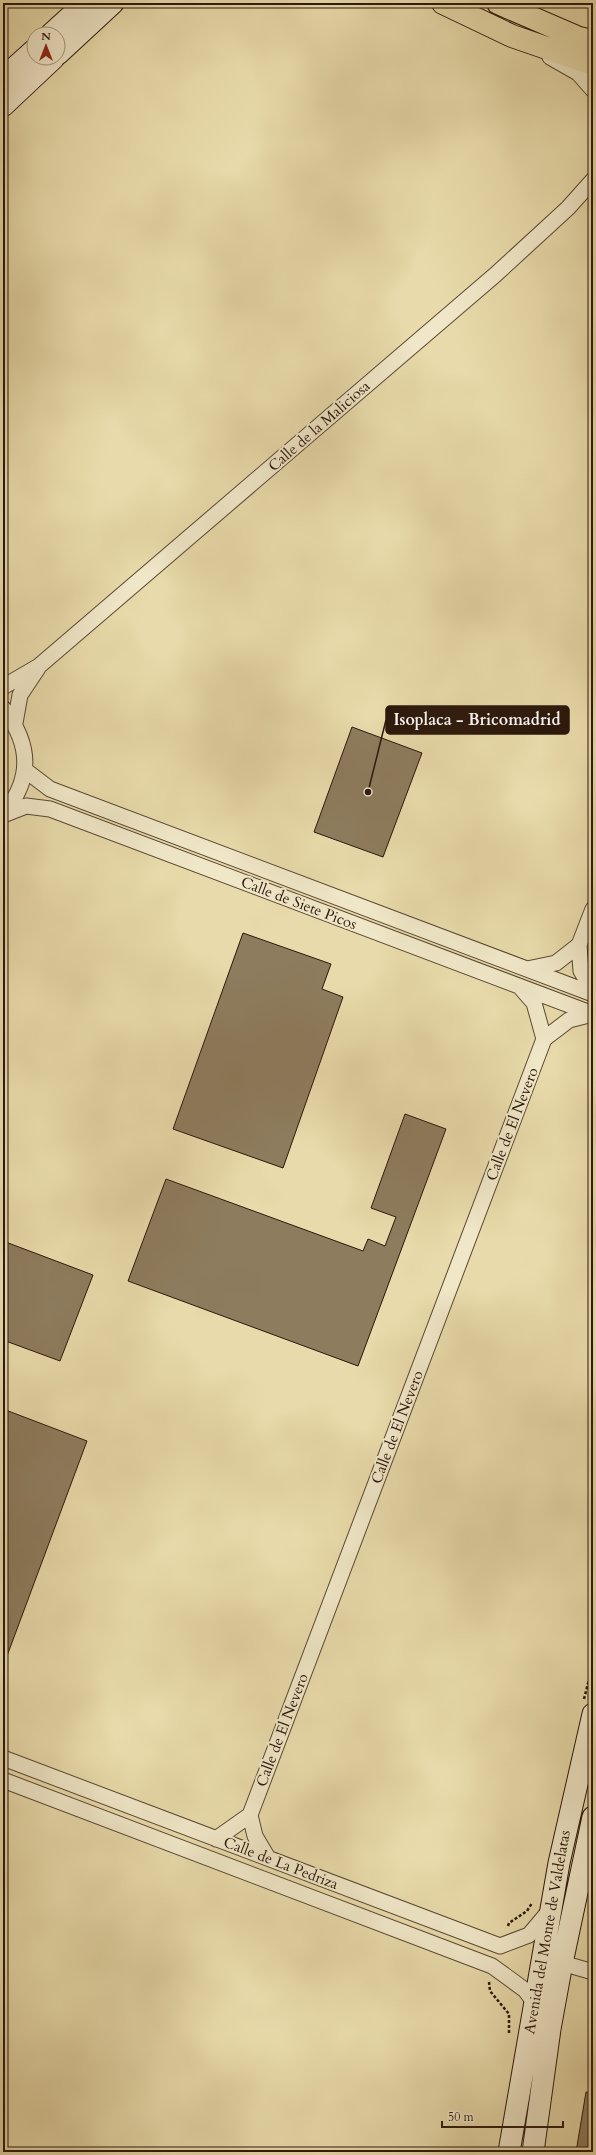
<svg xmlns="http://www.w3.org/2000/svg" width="596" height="2155" font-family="Cardo,serif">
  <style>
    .building { fill: #8d7c5e; stroke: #2b170b }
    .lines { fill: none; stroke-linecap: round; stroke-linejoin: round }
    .street-casing { stroke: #5a4833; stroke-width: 17 }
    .secondary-casing { stroke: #2b170b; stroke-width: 23 }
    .highway-casing { stroke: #2b170b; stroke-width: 24 }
    .path { stroke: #2b170b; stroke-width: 2.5; stroke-dasharray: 3 2; stroke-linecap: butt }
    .street { stroke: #f0e7c8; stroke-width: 15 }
    .secondary { stroke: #f0e7c8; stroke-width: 21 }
    .highway { stroke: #e8daaa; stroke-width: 22 }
    .labels { text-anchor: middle; stroke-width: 4; stroke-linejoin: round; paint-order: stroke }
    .street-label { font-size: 15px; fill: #2b170b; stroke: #f0e7c8 }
    .leader { fill: none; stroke: #2b170b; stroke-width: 1.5 }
    .callout-dot { fill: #2b170b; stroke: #f0e7c8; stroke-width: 1.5 }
    .callout { fill: #2b170b; stroke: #2b170b; stroke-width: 1.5 }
    .callout-label { font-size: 16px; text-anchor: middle; font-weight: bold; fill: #fff }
  </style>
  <rect width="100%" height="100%" fill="#e8daaa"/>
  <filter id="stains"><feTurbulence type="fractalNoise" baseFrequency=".005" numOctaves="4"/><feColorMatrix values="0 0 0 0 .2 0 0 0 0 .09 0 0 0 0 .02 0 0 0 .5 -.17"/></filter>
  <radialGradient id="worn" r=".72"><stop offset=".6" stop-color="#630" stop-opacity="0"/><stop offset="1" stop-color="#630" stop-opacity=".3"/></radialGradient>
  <path class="building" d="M352 727 422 753 383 857 314 832Z
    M243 933 331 964 322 989 343 997 283 1168 173 1129Z
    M405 1114 446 1129 358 1366 128 1281 166 1179 363 1251 368 1239 385 1246 396 1217 371 1208Z
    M3 1241 93 1275 60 1361 3 1340Z
    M3 1409 87 1441 4 1664H3Z
    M586 2092 593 2093V2152H576Z"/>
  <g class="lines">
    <defs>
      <path id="street" d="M550 57 578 73 593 90
        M3 687 39 666 495 275 568 208 593 180
        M3 708C31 744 33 779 3 814
        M15 723 20 695 38 668
        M25 770 50 789 593 994
        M3 815 26 806 50 809 593 1014
        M593 909 579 945 581 971 593 990
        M527 969 556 963 579 945
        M520 987 534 1003 544 1039
        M3 1758 500 1946 529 1935 550 1910
        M3 1780 492 1966 525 1990 534 2002
        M250 1815 255 1836 268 1858
        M216 1839 250 1815 544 1039 569 1020 593 1014
        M562 1963 593 1972"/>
      <path id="secondary" d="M51 34 85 3
        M58 54 113 3
        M3 78 34 50
        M3 106 54 58
        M509 2152 559 1863 593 1714
        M533 2152 550 2029 562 1963 593 1817"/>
      <path id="highway" d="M443 3 512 36 593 64
        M498 3 579 38 593 41"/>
    </defs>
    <use href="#street" class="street-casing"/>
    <use href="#secondary" class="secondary-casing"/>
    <use href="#highway" class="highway-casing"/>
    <path class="path" d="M584 1699 593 1664
      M508 1926 509 1923 527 1911 532 1903
      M489 1982 490 1991 509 2014V2035"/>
    <use href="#street" class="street"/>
    <use href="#secondary" class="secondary"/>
    <use href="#highway" class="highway"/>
  </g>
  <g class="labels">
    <g class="street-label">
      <text transform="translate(319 426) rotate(-41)" y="5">Calle de la Maliciosa</text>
      <text transform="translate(299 903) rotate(21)" y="5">Calle de Siete Picos</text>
      <text transform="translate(512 1124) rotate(-69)" y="5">Calle de El Nevero</text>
      <text transform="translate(397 1427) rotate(-69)" y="5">Calle de El Nevero</text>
      <text transform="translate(282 1730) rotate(-69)" y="5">Calle de El Nevero</text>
      <text transform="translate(281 1863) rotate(21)" y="5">Calle de La Pedriza</text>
      <text transform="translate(547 1932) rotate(-80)" y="5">Avenida del Monte de Valdelatas</text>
    </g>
  </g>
  <path class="leader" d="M368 792L386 720"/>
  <circle class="callout-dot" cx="368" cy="792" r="4"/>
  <rect class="callout" x="386" y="706" width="183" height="28" rx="4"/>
  <g class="callout-label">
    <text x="477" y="725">Isoplaca - Bricomadrid</text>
  </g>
  <rect width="596" height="2155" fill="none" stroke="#e8daaa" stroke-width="16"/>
  <rect x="4" y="4" width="588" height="2147" fill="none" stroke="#2b170b" stroke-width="2"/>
  <rect x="8" y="8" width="580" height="2139" fill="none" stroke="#2b170b"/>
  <g transform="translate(46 46)"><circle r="19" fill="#f0e7c8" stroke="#a1947c"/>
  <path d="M0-3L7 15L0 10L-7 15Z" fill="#8f2418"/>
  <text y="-6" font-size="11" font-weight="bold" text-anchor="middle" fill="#2b170b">N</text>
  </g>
  <path d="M442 2121v6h121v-6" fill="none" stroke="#2b170b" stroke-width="2"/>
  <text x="448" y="2121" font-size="12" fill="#2b170b" stroke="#f0e7c8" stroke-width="3" paint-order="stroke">50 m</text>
  <rect width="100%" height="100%" filter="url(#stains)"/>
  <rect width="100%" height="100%" fill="url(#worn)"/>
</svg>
